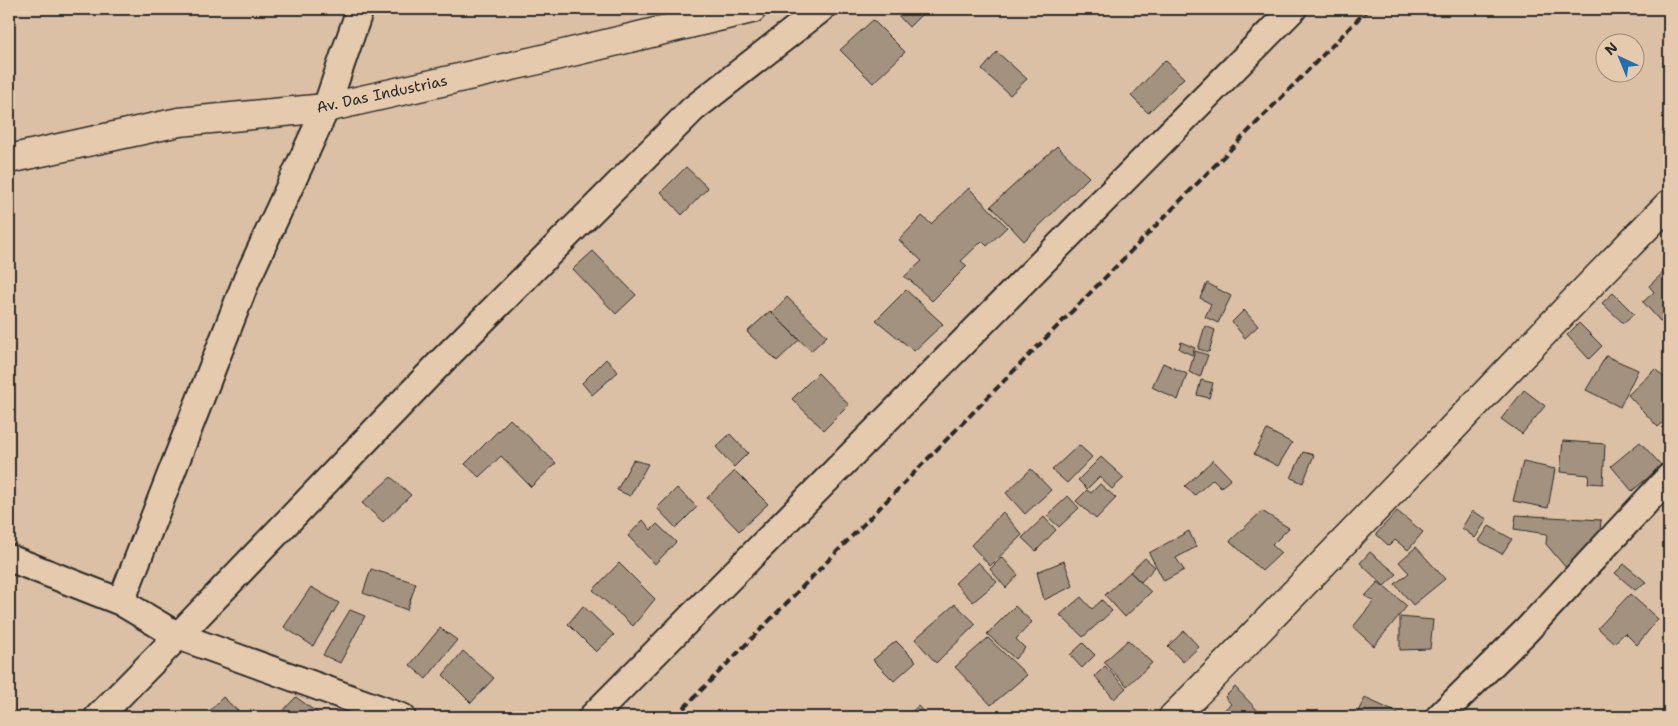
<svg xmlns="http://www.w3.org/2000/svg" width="1678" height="726" font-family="'Shantell Sans',sans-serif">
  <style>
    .building { fill: #a49280; stroke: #2b2b2b }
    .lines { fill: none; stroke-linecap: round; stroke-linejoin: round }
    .minor-casing { stroke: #2b2b2b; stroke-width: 30 }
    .tertiary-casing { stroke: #2b2b2b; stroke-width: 31 }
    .secondary-casing { stroke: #2b2b2b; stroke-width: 31 }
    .minor { stroke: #e6caad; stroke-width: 26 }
    .tertiary { stroke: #e6caad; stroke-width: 28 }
    .secondary { stroke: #e6caad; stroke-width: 28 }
    .rail { stroke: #2b2b2b; stroke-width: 4; stroke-dasharray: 8 4; stroke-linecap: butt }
    .labels { text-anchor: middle; stroke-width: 4; stroke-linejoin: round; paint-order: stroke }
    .street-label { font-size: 15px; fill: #2b2b2b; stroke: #e6caad }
  </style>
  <rect width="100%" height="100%" fill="#dbc0a5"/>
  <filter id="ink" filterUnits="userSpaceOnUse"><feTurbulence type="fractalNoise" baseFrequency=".02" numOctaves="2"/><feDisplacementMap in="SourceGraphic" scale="10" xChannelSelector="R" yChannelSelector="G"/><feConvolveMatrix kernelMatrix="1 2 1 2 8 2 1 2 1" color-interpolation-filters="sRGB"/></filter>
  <g filter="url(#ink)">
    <path class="building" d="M899 9H927L909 27 895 12Z
      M873 20 905 52 873 83 840 50Z
      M997 52 1027 79 1010 95 982 70Z
      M1165 60 1184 78 1148 113 1131 96Z
      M1057 146 1089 177 1024 241 991 206Z
      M686 167 708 188 682 215 661 192Z
      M969 188 1007 227 987 246 982 241 961 261 967 266 932 301 911 281 904 277 922 261 899 240 922 216 931 224Z
      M593 251 636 295 616 314 573 269Z
      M1665 271 1669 275V339L1665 335 1669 331 1643 302 1654 292 1649 286Z
      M1207 283 1231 296 1218 323 1205 317 1211 304 1200 298Z
      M906 290 943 324 914 351 876 320Z
      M1613 293 1634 314 1623 323 1602 303Z
      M787 297 827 336 811 351 772 313Z
      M1244 310 1258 326 1245 338 1232 322Z
      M770 311 799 340 777 361 747 332Z
      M1579 323 1602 346 1589 359 1567 335Z
      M1205 326 1215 330 1209 352 1198 349Z
      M1181 342 1195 348 1192 355 1179 349Z
      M1195 351 1208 355 1200 377 1189 372Z
      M1606 356 1638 370 1620 407 1586 390Z
      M606 359 618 372 592 395 582 383Z
      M1163 363 1187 374 1178 400 1152 387Z
      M1655 369 1669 382V401L1667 403 1669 405V417L1658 427 1628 395Z
      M818 373 849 405 824 430 792 399Z
      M1201 380 1213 383 1209 398 1197 395Z
      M1524 390 1545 406 1522 434 1501 419Z
      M510 419 556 463 531 487 501 456 479 477 465 464Z
      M1267 430 1292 443 1278 466 1254 454Z
      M730 434 748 453 734 467 716 447Z
      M1563 441 1605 444 1603 484 1588 483 1589 475 1560 472Z
      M1640 442 1662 466 1632 491 1611 466Z
      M1079 445 1092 457 1067 483 1052 470Z
      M1303 452 1314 455 1303 483 1291 478Z
      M1101 457 1124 478 1112 489 1099 477 1087 489 1078 480Z
      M633 460 648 464 630 496 617 490Z
      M1213 460 1231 479 1221 487 1213 479 1195 495 1185 486Z
      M1523 462 1555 469 1548 508 1513 501Z
      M1031 469 1051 490 1025 514 1006 493Z
      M735 471 768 504 739 531 707 498Z
      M391 477 411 495 383 522 362 503Z
      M1100 484 1116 498 1096 519 1076 501 1087 490 1091 493Z
      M677 488 697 507 676 528 657 508Z
      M1068 496 1079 508 1059 527 1047 516Z
      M1262 511 1289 528 1272 545 1281 553 1262 571 1230 541Z
      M1397 511 1423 532 1408 550 1395 540 1389 546 1376 534Z
      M1472 511 1487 519 1475 538 1462 528Z
      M1003 512 1022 535 990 566 971 545Z
      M1516 515 1601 520 1599 541 1567 569 1546 544 1547 534 1514 529Z
      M1044 517 1056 530 1036 551 1022 538Z
      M643 520 651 530 657 524 676 542 655 564 628 536Z
      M1489 526 1512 539 1502 554 1479 541Z
      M1189 531 1196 547 1176 558 1184 570 1164 581 1149 553Z
      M1416 547 1445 579 1413 605 1395 584 1409 573 1399 562Z
      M1370 552 1397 574 1384 586 1360 563Z
      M1002 557 1018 575 1006 588 990 569Z
      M1145 558 1155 567 1141 582 1130 572Z
      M1064 561 1073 586 1044 600 1037 572Z
      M978 562 997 582 973 602 955 583Z
      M619 563 655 599 633 626 593 590Z
      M1624 564 1646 582 1635 590 1615 573Z
      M371 569 416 583 407 610 363 593Z
      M1130 572 1151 592 1125 617 1105 595Z
      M1378 582 1407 606 1374 646 1353 627 1374 601 1365 596Z
      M311 587 339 603 313 646 284 627Z
      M1630 594 1658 619 1637 645 1625 633 1614 643 1598 628Z
      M1081 597 1092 609 1102 600 1112 611 1083 637 1060 615Z
      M955 604 976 624 936 663 915 639Z
      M583 606 614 635 596 652 568 624Z
      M1015 606 1032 622 1016 639 1025 648 1015 659 987 634Z
      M350 610 365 616 340 663 323 655Z
      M1400 617 1433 620 1430 649 1400 650Z
      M440 628 457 640 426 679 410 665Z
      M1184 631 1199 647 1183 662 1168 646Z
      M988 638 1027 675 991 705 955 667Z
      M1128 640 1152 663 1127 686 1104 662Z
      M896 641 916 661 894 681 873 660Z
      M1083 643 1095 655 1082 668 1070 655Z
      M463 651 494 678 471 703 443 675Z
      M1105 666 1126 688 1114 699 1095 676Z
      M1235 687 1260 713 1255 717H1227L1222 712 1231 704 1225 697Z
      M223 697 244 717H204Z
      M296 697 312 709 323 717H277Z
      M1365 698 1398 713 1396 717H1355Z
      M918 706 929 717H906L907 716Z"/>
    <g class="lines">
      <defs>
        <path id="minor" d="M9 558 121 602 178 636 402 717
          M121 602 247 279 326 108 360 9
          M98 717 178 636 442 361 693 109 821 9
          M592 717 1293 9
          M1439 717 1527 630 1669 477"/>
        <path id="tertiary" d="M1173 717C1341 549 1502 373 1669 204"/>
        <path id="secondary" d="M9 159 179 122 326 108 534 61 752 9"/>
      </defs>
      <use href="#minor" class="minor-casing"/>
      <use href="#tertiary" class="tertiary-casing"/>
      <use href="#secondary" class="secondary-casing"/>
      <use href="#minor" class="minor"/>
      <use href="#tertiary" class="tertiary"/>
      <use href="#secondary" class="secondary"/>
      <path class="rail" d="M675 717 1368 9"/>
    </g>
  </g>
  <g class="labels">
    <g class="street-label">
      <text transform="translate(382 94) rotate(-12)" y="5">Av. Das Industrias</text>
    </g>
  </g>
  <rect width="1678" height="726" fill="none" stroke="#e6caad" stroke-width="30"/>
  <rect x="15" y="15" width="1648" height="696" fill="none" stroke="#2b2b2b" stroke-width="2" filter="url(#ink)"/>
  <g transform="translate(1620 58) rotate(316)"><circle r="24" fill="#e6caad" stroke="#9b8a79"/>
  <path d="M0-4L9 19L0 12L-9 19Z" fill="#1f6fb2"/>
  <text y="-8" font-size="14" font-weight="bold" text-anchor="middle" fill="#2b2b2b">N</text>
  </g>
</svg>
